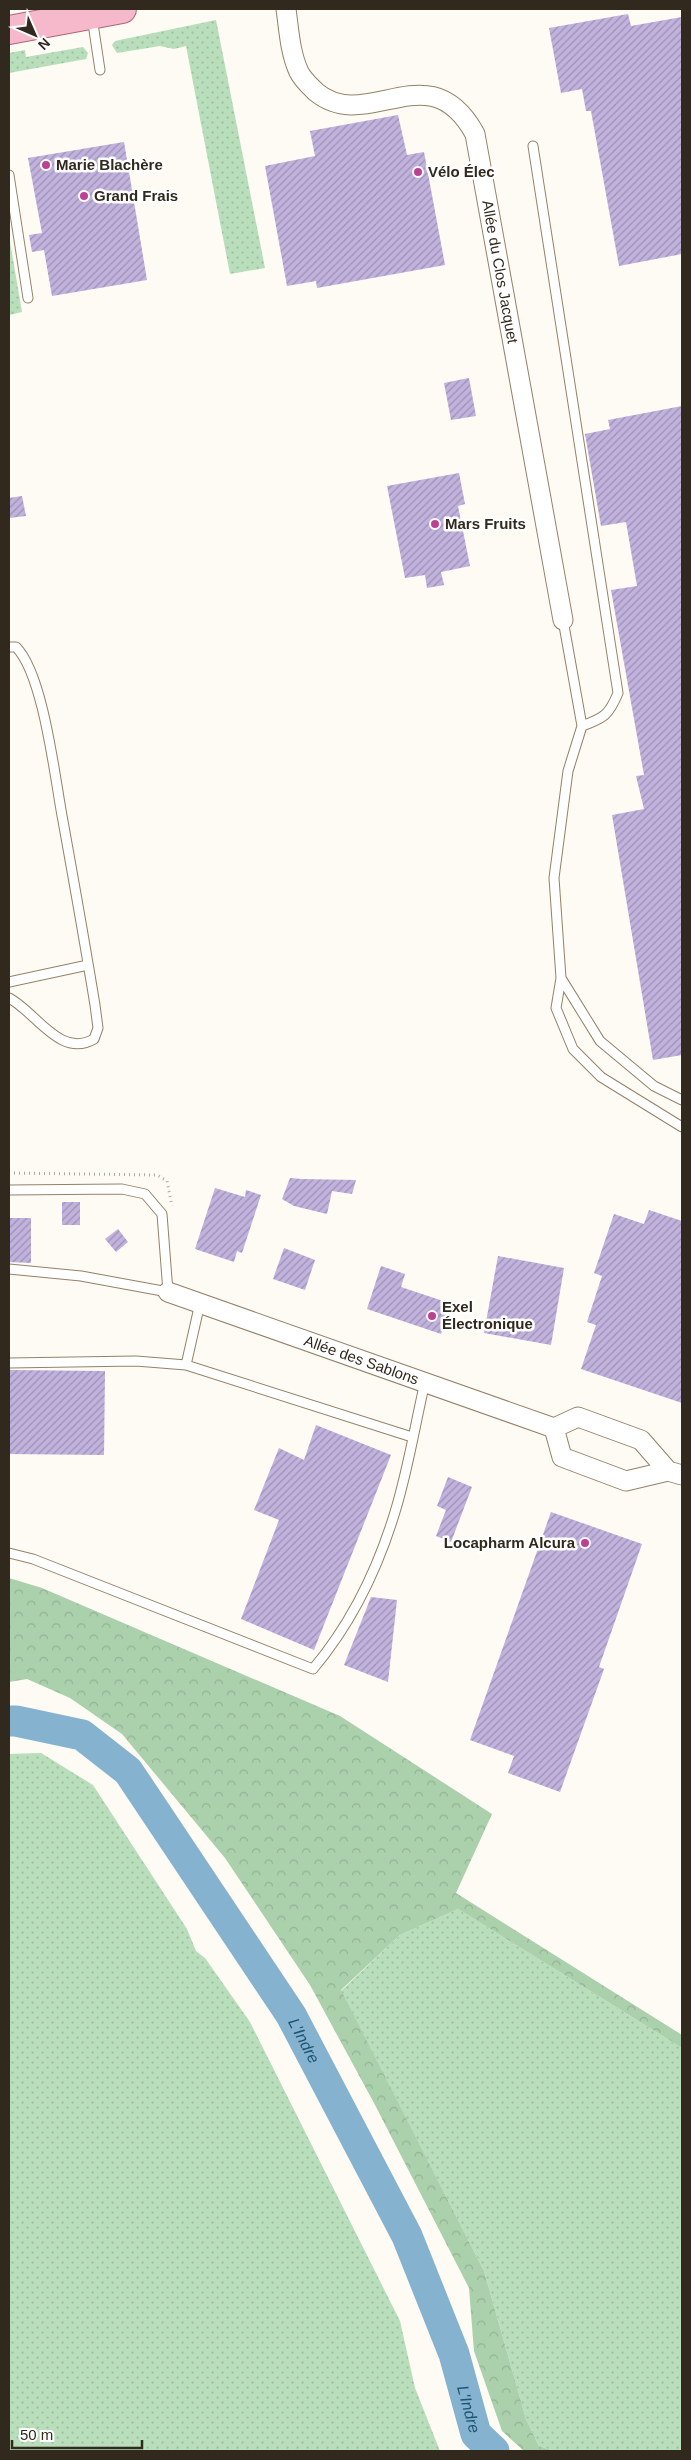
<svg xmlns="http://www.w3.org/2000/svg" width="691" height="2460" font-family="Arial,sans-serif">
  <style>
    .grass { fill: url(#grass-dots) }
    .forest { fill: url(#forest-crowns) }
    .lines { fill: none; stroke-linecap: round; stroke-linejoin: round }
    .river { stroke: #84b2cf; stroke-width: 31 }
    .building { fill: url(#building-hatch) }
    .service-casing { stroke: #948268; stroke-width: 11 }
    .minor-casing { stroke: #948268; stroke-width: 21 }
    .primary-casing { stroke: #ac6878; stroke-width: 30 }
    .path { stroke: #aea9a1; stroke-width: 3; stroke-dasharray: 1 4; stroke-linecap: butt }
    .service { stroke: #fff; stroke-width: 9 }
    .minor { stroke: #fff; stroke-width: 19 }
    .primary { stroke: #f5b9cb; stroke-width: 28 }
    .poi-dot { fill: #ba4194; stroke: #fff; stroke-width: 2 }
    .labels { text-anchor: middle; stroke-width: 5; stroke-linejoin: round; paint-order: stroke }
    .poi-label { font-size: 15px; font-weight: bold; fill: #31291e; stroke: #fff; text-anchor: start }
    .street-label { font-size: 15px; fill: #31291e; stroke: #fff }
    .water-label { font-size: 16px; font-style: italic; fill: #1e5472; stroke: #fff }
  </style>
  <defs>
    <pattern id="grass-dots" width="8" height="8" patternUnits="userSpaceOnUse" patternTransform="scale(1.25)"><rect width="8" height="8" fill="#b8debb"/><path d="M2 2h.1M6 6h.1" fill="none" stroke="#9fbea0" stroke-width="1.8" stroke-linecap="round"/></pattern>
    <pattern id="forest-crowns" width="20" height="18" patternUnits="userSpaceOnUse" patternTransform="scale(1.25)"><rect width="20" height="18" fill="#aad0ac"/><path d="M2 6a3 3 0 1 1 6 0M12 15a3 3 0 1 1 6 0" fill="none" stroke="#93b394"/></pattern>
    <pattern id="building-hatch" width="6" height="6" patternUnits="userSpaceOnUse" patternTransform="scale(1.25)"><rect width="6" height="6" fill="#c1b2de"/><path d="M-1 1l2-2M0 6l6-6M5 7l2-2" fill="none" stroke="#9d91b3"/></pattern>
  </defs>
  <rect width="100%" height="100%" fill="#fefaf4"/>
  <path class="grass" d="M216 20 265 268 230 274 186 46 174 49 160 46 117 53 112 45 115 41Z
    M83 47 88 53 86 59 9 73V53L25 50 26 57Z
    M9 236 22 312 9 315Z
    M41 1753 93 1785 187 1929 196 1951 205 1958 250 2022 400 2321 415 2388 440 2451H9V1754Z
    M458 1909 682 2048V2451H554L539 2446 526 2419 484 2271 341 1991 400 1935Z"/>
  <path class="forest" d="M9 1578 42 1588 340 1716 492 1814 456 1893 682 2035V2048L458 1909 400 1935 341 1990 484 2271 526 2419 539 2446 554 2451H524L502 2431 474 2351 469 2288 374 2103 310 1985 225 1858 122 1734 70 1698 27 1679 9 1682Z"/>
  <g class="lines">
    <path class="river" id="s1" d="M9 1721H16L82 1735 128 1771 291 2015 407 2236 454 2354 476 2434 494 2451"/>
  </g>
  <path class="building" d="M628 14 631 26 682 17V254L619 266 591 111H586L582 89 561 93 549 28Z
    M398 115 407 155 424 152 445 265 317 288 316 281 287 286 265 166 315 156 310 131Z
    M124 142 147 280 52 296 44 250 32 252 29 235 42 233 28 158Z
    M469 378 476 416 451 420 444 383Z
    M682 406V1055L653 1060 612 815 644 809 636 776 644 775 611 590 637 586 626 522 601 526 585 434 610 429 608 420Z
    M459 473 465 504 458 506 470 566 441 572 444 585 427 588 425 575 405 578 387 486Z
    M22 496 26 516 9 518V498Z
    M290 1178 302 1179 356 1180 352 1194 332 1191 327 1214 294 1206 282 1199Z
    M215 1188 245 1197 246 1190 261 1195 242 1253 237 1251 234 1262 195 1249Z
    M62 1202H80V1225H62Z
    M649 1210 682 1221V1403L581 1369 596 1325 587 1322 602 1276 594 1273 614 1214 644 1224Z
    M9 1218H31V1263L9 1262Z
    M118 1229 128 1242 116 1252 105 1239Z
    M284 1248 315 1260 305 1290 273 1279Z
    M498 1256 564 1268 551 1345 484 1333Z
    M381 1266 405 1274 401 1287 452 1304 441 1334 367 1309Z
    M9 1370 105 1371 104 1455 9 1454Z
    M316 1425 391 1455 314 1650 241 1619 279 1520 254 1510 279 1448 304 1460Z
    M448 1477 472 1487 451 1542 436 1536 446 1510 437 1506Z
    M551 1512 642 1544 599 1667 604 1669 560 1792 508 1773 514 1756 470 1740Z
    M371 1597 397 1600 388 1682 344 1665Z"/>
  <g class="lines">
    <defs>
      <path id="service" d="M92 17 100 70
        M533 146 618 693C609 715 604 718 582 726
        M9 175 28 298
        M563 620 582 726 568 771 554 878 561 978 600 1041 654 1086 682 1100
        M9 647H16C44 675 55 780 63 821 74 882 85 944 95 1005L98 1028 94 1039C60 1059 35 1011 9 998
        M561 978 556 1008 573 1049 601 1077 682 1127
        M9 982 88 965
        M9 1190 122 1189 145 1194 162 1214 168 1292 81 1276 9 1269
        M9 1363 136 1361 186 1365 200 1303
        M186 1365 412 1437
        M9 1553 33 1559 313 1669C351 1624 378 1568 395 1512 408 1470 415 1425 425 1382"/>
      <g id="minor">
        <path id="s2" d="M286 9C289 30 290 53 299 72 303 80 310 86 316 92 368 135 429 50 475 134L563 620"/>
        <path id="s3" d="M168 1292 554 1428 578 1417 641 1440 668 1471 682 1475"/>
        <path d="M554 1428 562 1457 626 1481 668 1471"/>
      </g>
      <path id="primary" d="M9 30 122 9"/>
    </defs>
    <use href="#service" class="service-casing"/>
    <use href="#minor" class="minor-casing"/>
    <use href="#primary" class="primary-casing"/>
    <path class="path" d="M9 1173 157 1175 167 1181 172 1206"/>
    <use href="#service" class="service"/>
    <use href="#minor" class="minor"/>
    <use href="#primary" class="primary"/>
  </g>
  <g class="poi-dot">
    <circle cx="46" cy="165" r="5"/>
    <circle cx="418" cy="172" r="5"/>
    <circle cx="84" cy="196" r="5"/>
    <circle cx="435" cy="524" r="5"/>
    <circle cx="432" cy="1316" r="5"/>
    <circle cx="585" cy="1543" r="5"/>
  </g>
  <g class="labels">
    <g class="poi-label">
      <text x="56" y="170">Marie Blachère</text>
      <text x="428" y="177">Vélo Élec</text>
      <text x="94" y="201">Grand Frais</text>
      <text x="445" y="529">Mars Fruits</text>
      <text x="442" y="1312">Exel<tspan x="442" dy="17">Électronique</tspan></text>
      <text x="575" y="1548" text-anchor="end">Locapharm Alcura</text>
    </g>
    <g class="street-label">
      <text dy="5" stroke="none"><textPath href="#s2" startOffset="410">Allée du Clos Jacquet</textPath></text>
      <text dy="5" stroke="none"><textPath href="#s3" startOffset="205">Allée des Sablons</textPath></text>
    </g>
    <g class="water-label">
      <text dy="6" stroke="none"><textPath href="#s1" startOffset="455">L'Indre</textPath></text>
      <text dy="6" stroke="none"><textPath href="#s1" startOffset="860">L'Indre</textPath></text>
    </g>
  </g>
  <rect width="691" height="2460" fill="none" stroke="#31291e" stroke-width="20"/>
  <g transform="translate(35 35) rotate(135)" stroke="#ffffff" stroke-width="4" paint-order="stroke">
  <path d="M0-4L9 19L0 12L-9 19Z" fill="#31291e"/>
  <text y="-8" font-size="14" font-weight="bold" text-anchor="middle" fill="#31291e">N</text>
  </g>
  <path d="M12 2440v8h130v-8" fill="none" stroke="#31291e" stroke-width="2.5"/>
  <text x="20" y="2440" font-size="15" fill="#31291e" stroke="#ffffff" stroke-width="4" paint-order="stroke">50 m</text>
</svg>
